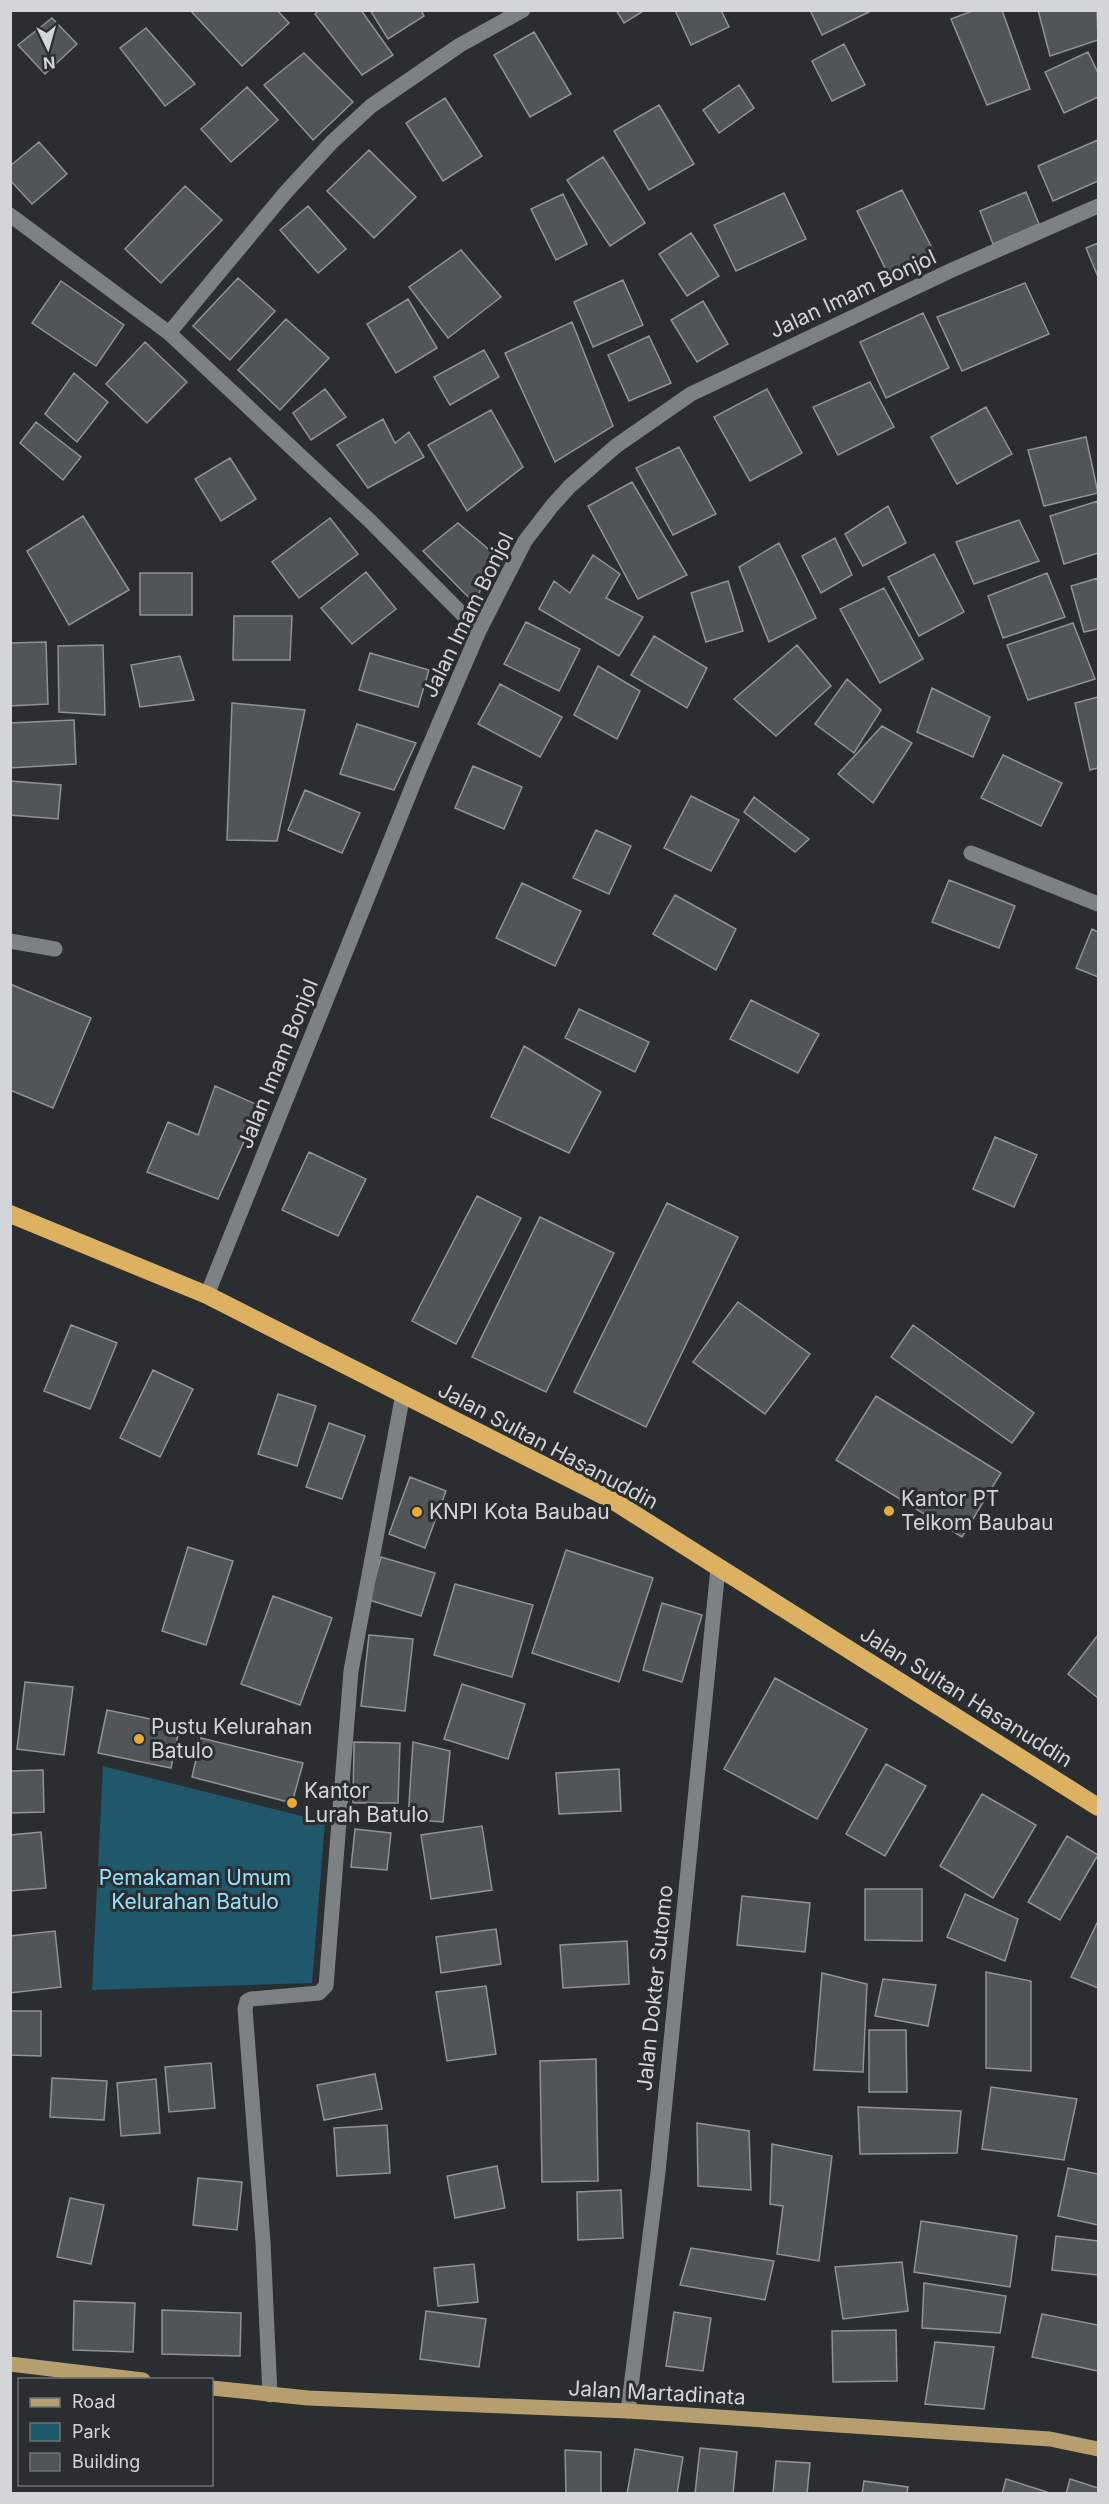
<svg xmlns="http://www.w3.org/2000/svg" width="1109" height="2504" font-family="Inter,sans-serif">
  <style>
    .green { fill: #1e586a }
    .building { fill: #505556; stroke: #8f9395; stroke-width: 1.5 }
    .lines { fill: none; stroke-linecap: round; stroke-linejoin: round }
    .minor { stroke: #7c8183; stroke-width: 15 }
    .major { stroke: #b69e6f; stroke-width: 15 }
    .highway { stroke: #dcb262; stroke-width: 18 }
    .poi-dot { fill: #e5ad35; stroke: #2a2e30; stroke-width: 2 }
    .labels { text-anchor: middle; stroke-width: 6; stroke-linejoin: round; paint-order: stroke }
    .street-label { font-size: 21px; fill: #d3d6d7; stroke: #2a2e30 }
    .poi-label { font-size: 21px; fill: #d3d6d7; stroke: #2a2e30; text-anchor: start }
    .park-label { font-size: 21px; fill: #93e3fe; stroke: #2a2e30 }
  </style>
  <rect width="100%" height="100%" fill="#2a2e30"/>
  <path class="green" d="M103 1766 325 1822 312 1983 92 1990Z"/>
  <path class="building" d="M190 10H277L289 23 242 66Z
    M319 10H361L393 55 362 75 315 14Z
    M370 10H421L424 16 388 39Z
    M616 10H645L624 23Z
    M675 10H721L729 27 691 45Z
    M810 10H873L822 35Z
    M975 10H1002L1030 89 987 105 951 19Z
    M1038 10H1097L1098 40 1050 56Z
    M52 18 77 44 45 74 18 45Z
    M146 28 195 84 165 106 120 48Z
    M534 32 571 94 530 117 494 55Z
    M844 44 865 85 832 101 812 61Z
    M1088 52 1098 73V97L1064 113 1045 72Z
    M304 53 353 102 313 140 264 85Z
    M739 85 754 108 719 133 703 110Z
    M247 87 278 120 231 162 201 129Z
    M445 98 482 156 443 181 406 123Z
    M659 105 694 164 649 190 614 131Z
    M1098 140V181L1053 201 1038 166Z
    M39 142 67 174 32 204 10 180V166Z
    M369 150 416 197 374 238 327 191Z
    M603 157 645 223 610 246 567 180Z
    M185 186 222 220 161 283 125 249Z
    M902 190 933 250 887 272 857 211Z
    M1026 192 1039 224 993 244 980 211Z
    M784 193 806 239 736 271 714 225Z
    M563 194 587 244 556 260 531 209Z
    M308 206 346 249 318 273 280 230Z
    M691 233 719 276 687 296 659 254Z
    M1098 243V277L1086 248Z
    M461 250 501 297 448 338 409 287Z
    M238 278 275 311 230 360 193 326Z
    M623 280 643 325 593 347 574 302Z
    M61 281 124 325 96 366 32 323Z
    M1025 283 1049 334 962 371 937 317Z
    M408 299 437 348 396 373 367 324Z
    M703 301 728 344 697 362 671 320Z
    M923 313 949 368 886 398 860 342Z
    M286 319 329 358 280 410 238 370Z
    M572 322 613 426 555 462 505 353Z
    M649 336 671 383 629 401 608 355Z
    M145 342 187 382 147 423 106 384Z
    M484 350 499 377 450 405 434 377Z
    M74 373 108 402 77 442 45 414Z
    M870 382 894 427 838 455 813 407Z
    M325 389 346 417 311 440 293 413Z
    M767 389 802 453 750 481 714 417Z
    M986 407 1012 454 957 484 931 437Z
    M491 410 523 467 467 511 428 445Z
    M383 419 395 443 409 432 424 457 368 488 337 445Z
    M36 422 81 457 63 480 20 443Z
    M1086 437 1098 493 1044 506 1028 450Z
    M679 447 716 514 673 535 636 468Z
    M230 458 256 499 221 521 195 479Z
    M632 482 687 575 638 599 588 506Z
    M1098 501V553L1064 564 1050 516Z
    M888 506 906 543 863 566 845 534Z
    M83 516 129 590 69 625 27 551Z
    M330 518 358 554 299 598 272 562Z
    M1019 520 1039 561 974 584 956 542Z
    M458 523 494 554 475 604 423 551Z
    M835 538 852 575 821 593 802 556Z
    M779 543 816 618 769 642 739 567Z
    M934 554 964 612 919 636 888 577Z
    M593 555 620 574 606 598 643 617 619 656 539 609 554 581 570 593Z
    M366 572 396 609 352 644 321 608Z
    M140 573H192V615H140Z
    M1047 573 1065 617 1003 638 988 596Z
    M1098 578V629L1084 632 1071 586Z
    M728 581 743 631 706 642 691 593Z
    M884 588 923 659 880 683 840 609Z
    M234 616H292L290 660H233Z
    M526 622 580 649 559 691 504 664Z
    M1073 623 1095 679 1028 700 1007 645Z
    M654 636 707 668 687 708 631 675Z
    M46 642 48 704 10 706V643Z
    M103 645 105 715 59 712 58 646Z
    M797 645 831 686 776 736 734 699Z
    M370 653 429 670 418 707 359 690Z
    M180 656 194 700 140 707 131 665Z
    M598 666 640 691 617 739 574 715Z
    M847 679 881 710 854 753 815 724Z
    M500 684 562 717 540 757 478 724Z
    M932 688 990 717 973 757 917 732Z
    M1098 697V768L1090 770 1075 703Z
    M232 703 305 710 277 841 227 840Z
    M74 720 76 764 10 768V723Z
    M357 724 416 743 394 790 340 774Z
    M882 726 912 743 873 803 838 774Z
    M1003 755 1062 783 1041 826 981 798Z
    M473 766 522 787 504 829 455 808Z
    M10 781 61 785 58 819 10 815Z
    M305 790 360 813 342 853 288 830Z
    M691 796 739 820 711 871 664 848Z
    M754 797 809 839 795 852 744 812Z
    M596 830 631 846 609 894 573 878Z
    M949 880 1015 906 999 948 932 922Z
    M522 883 581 911 555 966 496 938Z
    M675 895 736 929 716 970 653 934Z
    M1092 929 1098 932V977L1076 968Z
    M10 984 91 1018 53 1108 10 1090Z
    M751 1000 819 1034 798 1073 730 1039Z
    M579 1009 649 1042 635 1072 565 1038Z
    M524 1046 601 1092 569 1153 491 1117Z
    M215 1086 260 1106 218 1199 147 1172 168 1122 198 1135Z
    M995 1137 1037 1155 1014 1207 973 1189Z
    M309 1152 366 1179 338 1236 282 1210Z
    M477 1196 521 1218 456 1344 412 1321Z
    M667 1203 738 1237 646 1427 574 1392Z
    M540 1217 614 1253 546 1392 472 1357Z
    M738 1302 810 1354 765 1414 693 1362Z
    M71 1325 117 1343 90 1409 44 1391Z
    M913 1325 1034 1413 1012 1443 891 1357Z
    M153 1370 193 1389 160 1457 120 1438Z
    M278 1394 316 1406 297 1466 258 1454Z
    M876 1396 1001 1473 962 1537 836 1460Z
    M329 1423 365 1436 342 1499 306 1487Z
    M410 1477 446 1491 425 1548 389 1534Z
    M188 1547 233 1561 206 1645 162 1631Z
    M566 1550 653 1578 619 1682 532 1653Z
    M381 1557 435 1573 421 1616 369 1600Z
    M455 1584 533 1605 512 1677 434 1655Z
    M273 1596 332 1618 300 1705 241 1684Z
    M662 1603 702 1615 682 1682 643 1670Z
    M369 1635 413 1639 405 1711 361 1706Z
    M1098 1635V1698L1068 1674Z
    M775 1678 867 1729 817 1819 724 1769Z
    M25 1682 73 1687 64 1755 17 1749Z
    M462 1684 525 1704 508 1759 444 1739Z
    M107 1710 180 1725 171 1768 98 1753Z
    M201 1738 303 1763 292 1803 192 1777Z
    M354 1742 400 1743 398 1803H353Z
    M413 1742 450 1751 443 1822 408 1819Z
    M886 1764 926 1786 885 1856 846 1834Z
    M619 1769 621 1811 559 1814 556 1773Z
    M43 1770 44 1812 10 1813V1771Z
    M982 1794 1036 1825 993 1898 940 1866Z
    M482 1826 492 1890 431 1899 421 1835Z
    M355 1829 391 1833 387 1870 351 1867Z
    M41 1832 46 1888 10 1891V1835Z
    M1067 1836 1098 1855 1060 1920 1028 1902Z
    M865 1889H922V1941L865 1940Z
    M965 1894 1018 1919 1005 1961 947 1937Z
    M742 1896 810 1903 805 1952 737 1945Z
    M1098 1921V1988L1071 1977Z
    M496 1929 501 1964 441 1973 436 1937Z
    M55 1931 61 1987 10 1993V1936Z
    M627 1941 629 1984 563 1988 560 1945Z
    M986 1972 1031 1981V2071L986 2068Z
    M822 1973 867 1984 863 2072 814 2070Z
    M883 1979 936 1985 928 2026 875 2016Z
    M486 1986 496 2054 447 2061 436 1992Z
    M10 2011H41V2056L10 2055Z
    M869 2030H906L907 2092H869Z
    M596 2059 598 2181 542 2182 540 2061Z
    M211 2063 215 2108 169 2112 165 2067Z
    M375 2074 382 2109 324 2120 317 2085Z
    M52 2078 107 2081 104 2120 50 2117Z
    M156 2079 160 2133 121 2136 117 2083Z
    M991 2087 1077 2099 1064 2160 982 2149Z
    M858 2107 961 2111 957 2153 860 2154Z
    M697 2123 749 2131 751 2190 698 2186Z
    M387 2125 390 2173 337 2176 334 2128Z
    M772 2144 832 2156 819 2261 777 2254 783 2206 770 2204Z
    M497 2166 505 2208 455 2218 447 2176Z
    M1068 2168 1098 2174V2225L1058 2216Z
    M198 2178 242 2182 237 2230 193 2225Z
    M621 2190 623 2238 578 2240 577 2192Z
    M70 2198 104 2205 91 2264 57 2257Z
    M921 2221 1017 2236 1010 2287 914 2272Z
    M1056 2236 1098 2241V2275L1052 2270Z
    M691 2248 774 2261 765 2300 680 2285Z
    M902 2262 908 2311 843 2319 835 2267Z
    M474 2264 478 2302 438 2306 434 2268Z
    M924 2283 1006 2296 1000 2333 922 2328Z
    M74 2301 135 2303 133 2352 73 2350Z
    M162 2310 241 2313 240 2356 162 2354Z
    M426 2311 486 2319 479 2367 420 2359Z
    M674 2312 711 2318 703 2371 666 2366Z
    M1042 2314 1098 2325V2371L1032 2357Z
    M896 2330 897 2381 833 2382 832 2331Z
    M935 2342 994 2347 984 2409 925 2404Z
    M700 2448 737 2452 733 2494H695Z
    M635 2449 683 2457 677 2494H627Z
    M565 2450 601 2452V2494H566Z
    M776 2461 810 2463 807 2494H773Z
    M1006 2479 1047 2492 1046 2494H1002Z
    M1070 2479 1098 2488V2494H1066Z
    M864 2481 908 2487 907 2494H862Z"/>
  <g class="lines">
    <path class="minor" d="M10 215 169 333 369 520 479 631
      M169 333 286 192 332 142 371 106 460 45 523 10
      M971 853 1098 904
      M10 941 55 949
      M207 1295 419 770 479 631 525 541 552 506 570 486 616 446 691 394 952 270 1098 206
      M270 2395 263 2242 245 2009 247 2001 251 1999 319 1993 326 1986 351 1671 403 1394
      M628 2411 658 2172 718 1568"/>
    <path class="major" d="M10 2364 143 2380
      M212 2388 308 2398 628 2411 1050 2439 1098 2449"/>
    <path class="highway" d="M10 1214 207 1295 612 1500 1098 1807"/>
  </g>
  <g class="poi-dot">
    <circle cx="889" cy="1511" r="6"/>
    <circle cx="417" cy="1512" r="6"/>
    <circle cx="139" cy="1739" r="6"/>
    <circle cx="292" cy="1803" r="6"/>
  </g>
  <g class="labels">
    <g class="street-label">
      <text transform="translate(853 294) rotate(-25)" y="7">Jalan Imam Bonjol</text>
      <text transform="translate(468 615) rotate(-64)" y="7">Jalan Imam Bonjol</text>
      <text transform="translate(278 1064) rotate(-68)" y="7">Jalan Imam Bonjol</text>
      <text transform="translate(548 1446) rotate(28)" y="7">Jalan Sultan Hasanuddin</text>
      <text transform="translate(966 1697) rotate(32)" y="7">Jalan Sultan Hasanuddin</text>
      <text transform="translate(655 1988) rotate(-84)" y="7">Jalan Dokter Sutomo</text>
      <text transform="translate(657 2393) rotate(3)" y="7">Jalan Martadinata</text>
    </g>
    <g class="poi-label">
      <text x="901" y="1506">Kantor PT<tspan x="901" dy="24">Telkom Baubau</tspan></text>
      <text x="429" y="1519">KNPI Kota Baubau</text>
      <text x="151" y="1734">Pustu Kelurahan<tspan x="151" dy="24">Batulo</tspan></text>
      <text x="304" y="1798">Kantor<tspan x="304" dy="24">Lurah Batulo</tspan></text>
    </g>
    <g class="park-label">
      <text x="195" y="1885">Pemakaman Umum<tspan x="195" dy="24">Kelurahan Batulo</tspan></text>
    </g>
  </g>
  <rect width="1109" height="2504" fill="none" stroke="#d3d6d7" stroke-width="24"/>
  <rect x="18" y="2378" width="195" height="108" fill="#2a2e30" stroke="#6e7173" stroke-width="1.5"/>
  <rect x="30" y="2398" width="30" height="9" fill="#b69e6f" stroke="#6e7173" stroke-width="1.5"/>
  <text x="72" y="2408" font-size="18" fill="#d3d6d7">Road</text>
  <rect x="30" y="2423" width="30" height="18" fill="#1e586a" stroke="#6e7173" stroke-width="1.5"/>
  <text x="72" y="2438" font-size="18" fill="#d3d6d7">Park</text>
  <rect x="30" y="2453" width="30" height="18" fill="#505556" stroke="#6e7173" stroke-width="1.5"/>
  <text x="72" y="2468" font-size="18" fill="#d3d6d7">Building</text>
  <g transform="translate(48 48) rotate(175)" stroke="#2a2e30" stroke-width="4.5" paint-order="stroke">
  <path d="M0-4.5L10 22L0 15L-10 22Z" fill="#d3d6d7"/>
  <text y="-9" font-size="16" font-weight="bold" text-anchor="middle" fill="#d3d6d7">N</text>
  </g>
</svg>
